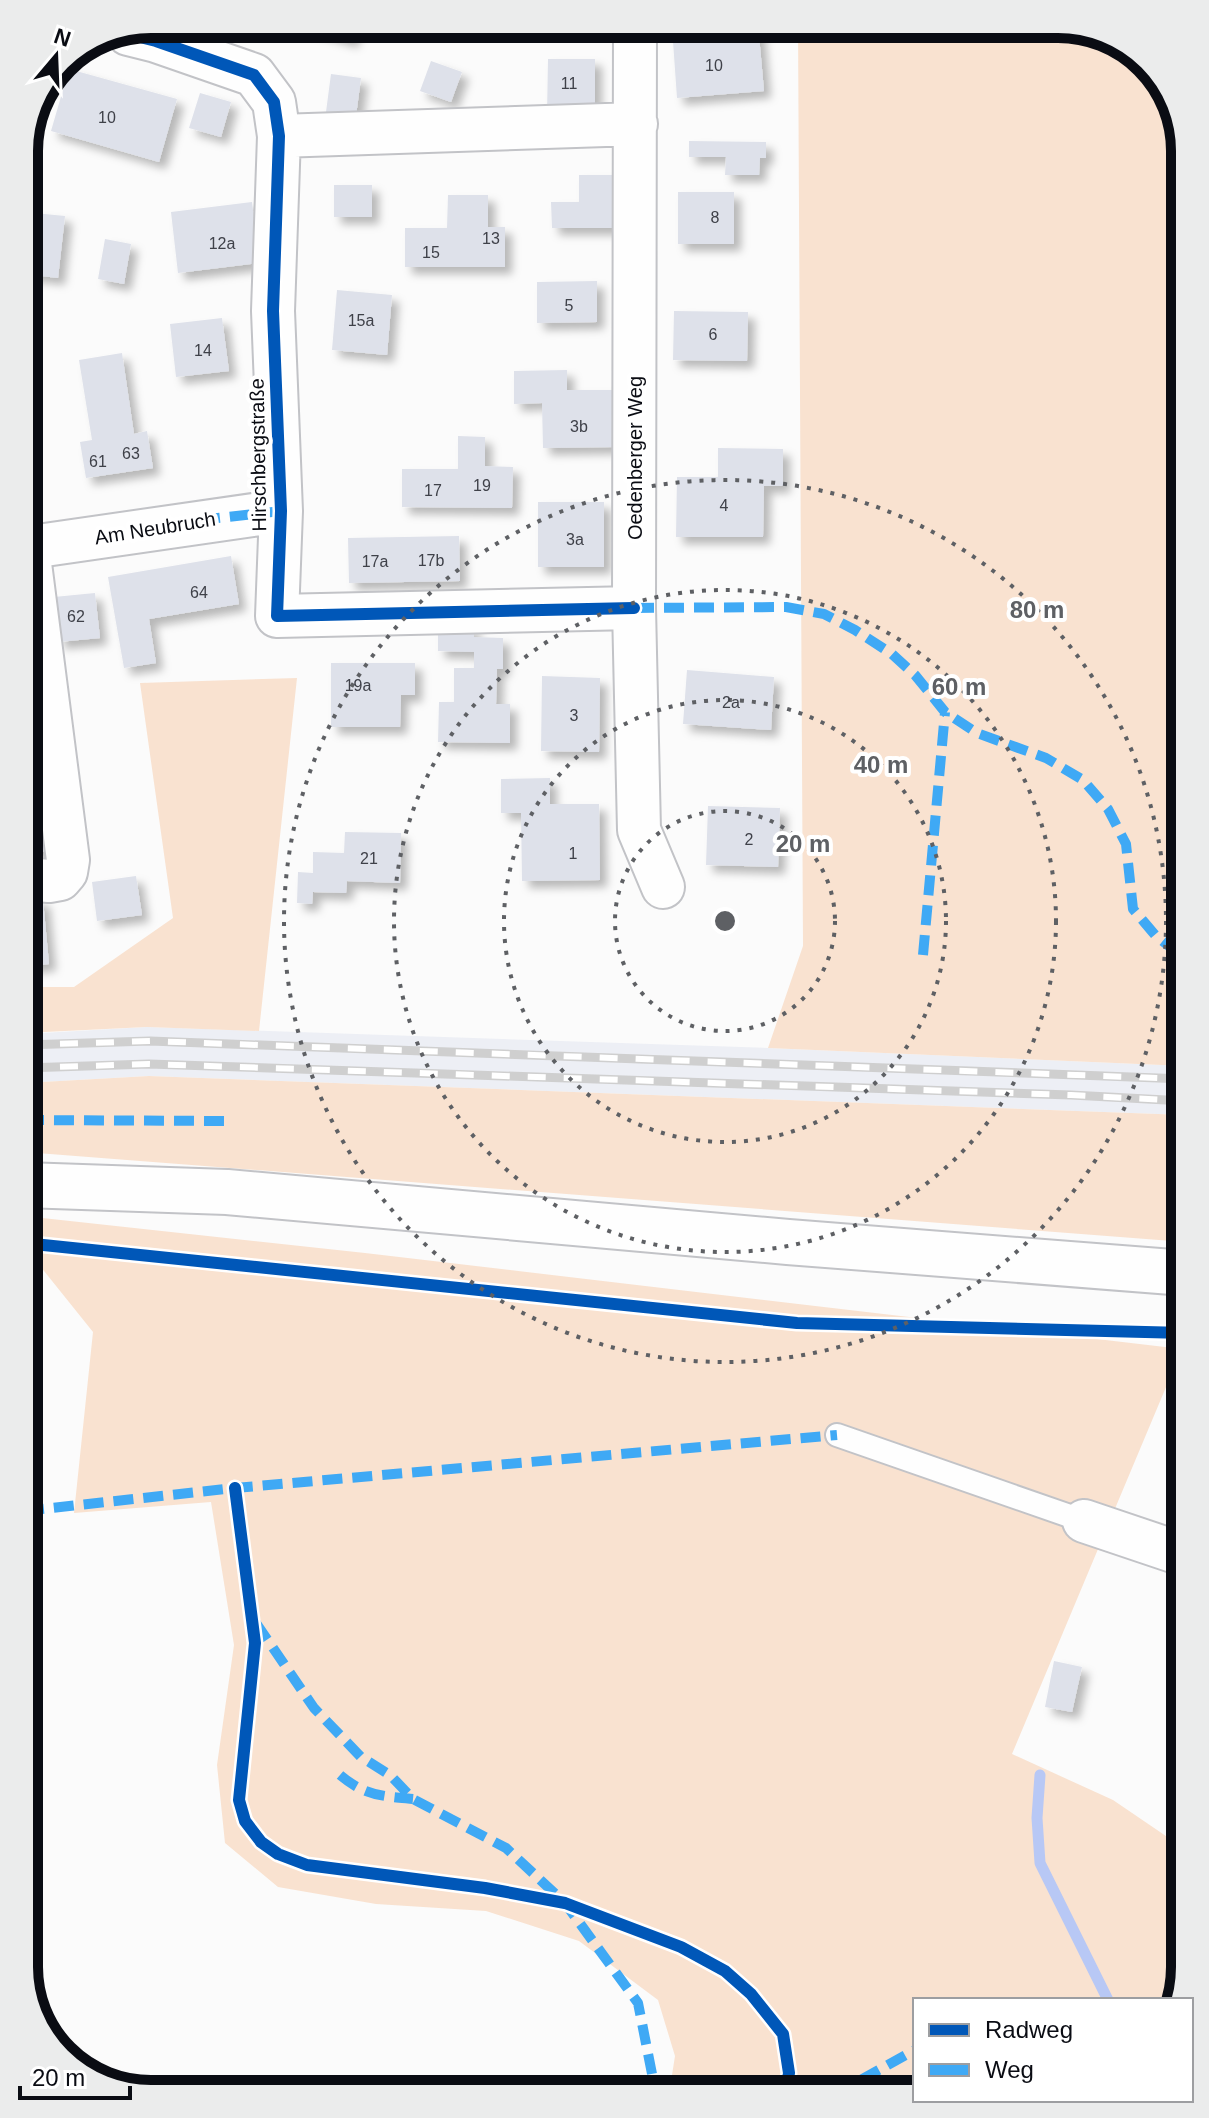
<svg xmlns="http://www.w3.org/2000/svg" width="1209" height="2118" font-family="Helvetica,sans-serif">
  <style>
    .built { fill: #edeff5 }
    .green { fill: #f9e2d0 }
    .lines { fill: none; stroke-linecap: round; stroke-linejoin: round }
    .stream { stroke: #b8c8f5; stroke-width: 11 }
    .building { fill: #dee1ea; filter: url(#shadow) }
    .service-casing { stroke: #c2c3c7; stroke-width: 26 }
    .minor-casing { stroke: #c2c3c7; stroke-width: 46 }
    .primary-casing { stroke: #c2c3c7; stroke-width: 48 }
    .service { stroke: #fefefe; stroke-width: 22 }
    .minor { stroke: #fefefe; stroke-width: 42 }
    .primary { stroke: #fefefe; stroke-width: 44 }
    .rail-casing { stroke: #cfcfcf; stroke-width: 9 }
    .rail { stroke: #fff; stroke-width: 6; stroke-dasharray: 18; stroke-linecap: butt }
    .quiet { stroke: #3fa9f5; stroke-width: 10; stroke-dasharray: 20 10; stroke-linecap: butt }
    .cycleway-casing { stroke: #fff; stroke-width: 17 }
    .cycleway { stroke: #0057b8; stroke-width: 12 }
    .ring { fill: none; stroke: #5e6064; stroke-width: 4; stroke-dasharray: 4 8 }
    .labels { text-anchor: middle; stroke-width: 8; stroke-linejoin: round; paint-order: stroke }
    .number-label { font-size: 16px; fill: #3f4149 }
    .street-label { font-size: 20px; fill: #0a0c13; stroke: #fff }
    .rim { fill: none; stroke: #0a0c13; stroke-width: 10 }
    .centre { fill: #5e6064; stroke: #fff; stroke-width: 4 }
    .ring-label { font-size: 24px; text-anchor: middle; font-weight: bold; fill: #5e6064; stroke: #fff; stroke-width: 8; stroke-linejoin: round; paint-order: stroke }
  </style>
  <defs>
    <filter id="shadow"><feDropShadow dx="7" dy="7" stdDeviation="4" flood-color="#0004"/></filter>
  </defs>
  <rect width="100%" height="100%" fill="#fbfbfb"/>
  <path class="built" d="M147 1027 768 1048 1185 1066V1115L149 1076 24 1083V1034Z"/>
  <path class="green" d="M798 24H1066L1129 46 1172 95 1185 151V1066L768 1048 803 946Z
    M297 678 259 1031 147 1027 24 1033V987H74L173 918 140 683Z
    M149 1076 1185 1115V1242L24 1152V1083Z
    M24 1216 365 1253 1182 1349 1012 1754 1113 1800 1185 1849V1967L1175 2000H915V2094H669L675 2056 658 2000 579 1941 486 1911 376 1904 278 1887 225 1843 217 1765 234 1645 211 1502 74 1513 93 1332 24 1246Z"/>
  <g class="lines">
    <path class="stream" d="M1040 1775 1037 1818 1040 1863 1108 2000"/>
  </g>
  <path class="building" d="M297 24H356L351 41Z
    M703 24H758L764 91 677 98 672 27Z
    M548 59H595V115H547Z
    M431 61 462 72 451 102 420 91Z
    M69 69 177 99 159 162 51 131Z
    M331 74 361 78 356 116 326 112Z
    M200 93 231 102 221 137 189 128Z
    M689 141 766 142V158H760L759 175H725L726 157H689Z
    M579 175H614L616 228H552L551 202H579Z
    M334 185H372V217H334Z
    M678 192H734V244H678Z
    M448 195H488V227H505V267H405V228H447Z
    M252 202 259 263 178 273 171 212Z
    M24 212 65 216 58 278 24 274Z
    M105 239 131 244 124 284 98 279Z
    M597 281V322L537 323V282Z
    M337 290 392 295 387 355 332 350Z
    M674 311 748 312 747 361 673 360Z
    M222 318 229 371 176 377 170 324Z
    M122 353 134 434 147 431 153 468 86 478 80 442 92 440 79 360Z
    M567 370V390H614V447L543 448 542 403 514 404V371Z
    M458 436 485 437V466L513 467 512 508 402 507V469H458Z
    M718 448 783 449V486H764L763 537H676L677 477H718Z
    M538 502H604V567H538Z
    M459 536 460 581 349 583 348 538Z
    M231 556 239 604 149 619 156 663 124 668 108 577Z
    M95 593 100 638 58 642 54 597Z
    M438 626 474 627V637L503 638V669H497L496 704H510V743L438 742 439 702H454V668H474V652L438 651Z
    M331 663H415V695H401L400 727H331Z
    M687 670 774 677 771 730 683 724Z
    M542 676 600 678 599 752 541 751Z
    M550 778V804H599L600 880 522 881 521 813H501V779Z
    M47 787 53 850 24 854V791Z
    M708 806 780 808 778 867 706 865Z
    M345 832 401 833 400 883 347 881 346 893 313 892 312 904 297 903 298 872 313 873V852L344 853Z
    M136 876 142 915 97 921 92 882Z
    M24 898 43 900 49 964 24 967Z
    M1054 1661 1082 1667 1072 1712 1045 1707Z"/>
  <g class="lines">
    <defs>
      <path id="service" d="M837 1435 1084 1521"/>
      <path id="minor" d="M635 24 634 608 639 830 663 887
        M128 34 156 41 254 75 274 102 279 136 273 311 281 511 277 616 634 608
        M279 136 636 124
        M24 548 281 511
        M24 879 49 881 60 879 66 872 68 860 28 548
        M1084 1521 1185 1555"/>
      <path id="primary" d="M24 1185 227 1192 788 1242 1185 1273"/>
    </defs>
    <use href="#service" class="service-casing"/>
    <use href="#minor" class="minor-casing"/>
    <use href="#primary" class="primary-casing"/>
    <use href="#service" class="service"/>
    <use href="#minor" class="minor"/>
    <use href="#primary" class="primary"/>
    <defs>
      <path id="rail" d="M24 1045 150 1041 1185 1079
        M24 1068 149 1064 1071 1095 1185 1101"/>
    </defs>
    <use href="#rail" class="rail-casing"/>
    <use href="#rail" class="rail"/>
    <path class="quiet" d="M200 520 281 511
      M634 608 786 607 824 614 855 630 892 654 915 675 945 712 977 733 1046 758 1083 780 1108 809 1126 844 1133 909 1155 935 1185 959
      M923 955 945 712
      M24 1120 228 1121
      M24 1511 235 1488 837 1435
      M256 1623 314 1708 361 1757 390 1775 413 1799 506 1848 565 1903 638 2003 656 2094
      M340 1775C365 1796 382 1796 413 1799
      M835 2094 915 2050"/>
    <defs>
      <path id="cycleway" d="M128 34 156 41 254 75 274 102 279 136 273 311 281 511 277 616 634 608
        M24 1243 797 1323 1185 1333
        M235 1488 255 1643 239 1800 245 1821 261 1842 278 1854 307 1865 485 1888 565 1903 681 1947 725 1971 751 1994 783 2034 789 2073 785 2094"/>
    </defs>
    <use href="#cycleway" class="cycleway-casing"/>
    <use href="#cycleway" class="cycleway"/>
  </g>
  <g class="ring">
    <circle cx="725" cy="921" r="110"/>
    <circle cx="725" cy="921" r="221"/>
    <circle cx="725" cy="921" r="331"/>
    <circle cx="725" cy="921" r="441"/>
  </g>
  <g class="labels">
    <g class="number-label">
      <text x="714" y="71">10</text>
      <text x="569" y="89">11</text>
      <text x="107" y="123">10</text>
      <text x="715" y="223">8</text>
      <text x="491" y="244">13</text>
      <text x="222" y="249">12a</text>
      <text x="431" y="258">15</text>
      <text x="569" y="311">5</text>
      <text x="361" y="326">15a</text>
      <text x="713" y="340">6</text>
      <text x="203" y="356">14</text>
      <text x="579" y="432">3b</text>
      <text x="131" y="459">63</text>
      <text x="98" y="467">61</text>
      <text x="482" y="491">19</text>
      <text x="433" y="496">17</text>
      <text x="724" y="511">4</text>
      <text x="575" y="545">3a</text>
      <text x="431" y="566">17b</text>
      <text x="375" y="567">17a</text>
      <text x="199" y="598">64</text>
      <text x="76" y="622">62</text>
      <text x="358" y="691">19a</text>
      <text x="731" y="708">2a</text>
      <text x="574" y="721">3</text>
      <text x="749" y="845">2</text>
      <text x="573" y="859">1</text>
      <text x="369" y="864">21</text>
    </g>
    <g class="street-label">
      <text transform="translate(258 455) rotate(-91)" y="7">Hirschbergstraße</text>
      <text transform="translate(635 458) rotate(-90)" y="7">Oedenberger Weg</text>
      <text transform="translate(155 528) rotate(-9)" y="7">Am Neubruch</text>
    </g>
  </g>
  <path d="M0 0H1209V2118H0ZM151 38H1058A113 113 0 0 1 1171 151V1967A113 113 0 0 1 1058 2080H151A113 113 0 0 1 38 1967V151A113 113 0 0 1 151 38Z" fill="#ebecec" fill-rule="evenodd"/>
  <path class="rim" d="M151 38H1058A113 113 0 0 1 1171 151V1967A113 113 0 0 1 1058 2080H151A113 113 0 0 1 38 1967V151A113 113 0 0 1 151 38Z"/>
  <circle cx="725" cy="921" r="12" class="centre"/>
  <g class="ring-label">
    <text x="1037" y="618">80 m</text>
    <text x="959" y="695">60 m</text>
    <text x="881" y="773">40 m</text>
    <text x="803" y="852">20 m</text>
  </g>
  <rect x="913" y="1998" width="280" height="104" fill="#ffffff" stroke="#9d9ea1" stroke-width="2"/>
  <rect x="929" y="2024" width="40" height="12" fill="#0057b8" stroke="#9d9ea1" stroke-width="2"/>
  <text x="985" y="2038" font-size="24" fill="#0a0c13">Radweg</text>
  <rect x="929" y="2064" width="40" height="12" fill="#3fa9f5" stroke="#9d9ea1" stroke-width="2"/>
  <text x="985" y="2078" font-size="24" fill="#0a0c13">Weg</text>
  <g transform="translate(56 56) rotate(19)" stroke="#ffffff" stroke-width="6" paint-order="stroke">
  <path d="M0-6L14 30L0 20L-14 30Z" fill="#0a0c13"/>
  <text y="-12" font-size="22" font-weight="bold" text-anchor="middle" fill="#0a0c13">N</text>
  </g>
  <path d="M20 2086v12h110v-12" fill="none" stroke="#0a0c13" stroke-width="4"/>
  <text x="32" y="2086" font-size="24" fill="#0a0c13" stroke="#ffffff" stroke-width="6" paint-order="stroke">20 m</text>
</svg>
